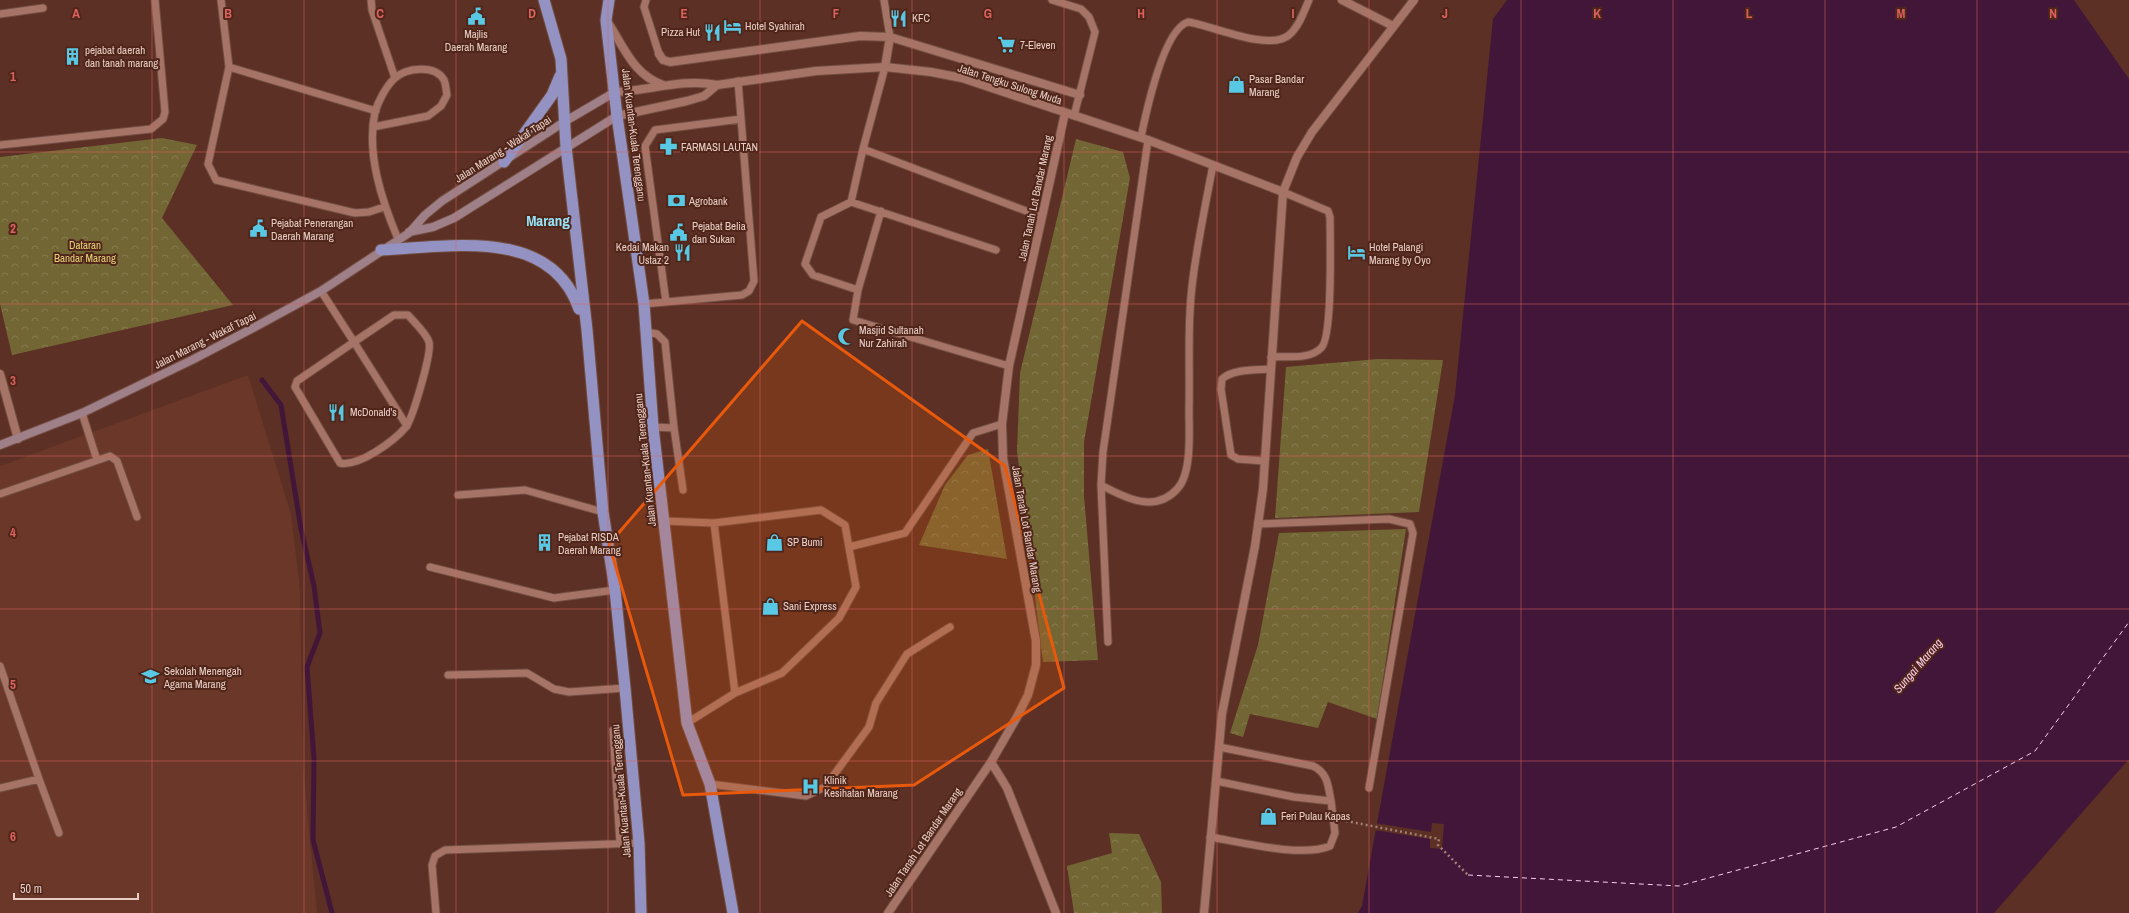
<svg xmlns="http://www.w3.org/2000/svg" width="2129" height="913" font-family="'Archivo Narrow',sans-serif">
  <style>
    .built { fill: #6a3728 }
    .forest { fill: url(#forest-crowns) }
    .water { fill: #421638 }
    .pier { fill: #5c3024 }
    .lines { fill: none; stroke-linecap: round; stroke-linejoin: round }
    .stream { stroke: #421638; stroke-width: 5 }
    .ferry { stroke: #fccdee; stroke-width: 1; stroke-dasharray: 5 4; stroke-linecap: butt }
    .service-casing { stroke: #724e42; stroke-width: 9 }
    .minor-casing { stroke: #724e42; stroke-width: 10 }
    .tertiary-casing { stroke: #724e42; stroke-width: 10 }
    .secondary-casing { stroke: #724e42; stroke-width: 10 }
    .trunk-casing { stroke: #724e42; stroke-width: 13 }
    .path { stroke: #a27e74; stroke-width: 2.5; stroke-dasharray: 2 3; stroke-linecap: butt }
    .service { stroke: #a67466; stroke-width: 7 }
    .minor { stroke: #a67466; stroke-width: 8 }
    .tertiary { stroke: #a67466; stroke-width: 8 }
    .secondary { stroke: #9f7f88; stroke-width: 8 }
    .trunk { stroke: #9492c2; stroke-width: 11 }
    .marked { fill: #e8590c; fill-opacity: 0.2; stroke: #e8590c; stroke-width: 3; stroke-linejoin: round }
    .grid { fill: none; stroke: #dd625f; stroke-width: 1; stroke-opacity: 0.55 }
    .labels { text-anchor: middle; stroke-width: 4; stroke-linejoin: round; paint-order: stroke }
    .poi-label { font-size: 11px; fill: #e9cdc4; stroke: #50261a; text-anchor: start }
    .street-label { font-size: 11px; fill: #e9cdc4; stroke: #50261a }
    .park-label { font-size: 11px; fill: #e5d177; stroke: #50261a }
    .water-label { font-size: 12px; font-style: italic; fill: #fccdee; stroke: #50261a }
    .district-label { font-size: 15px; font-weight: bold; fill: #97e3f7; stroke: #50261a }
    .grid-label { font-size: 13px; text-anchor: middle; font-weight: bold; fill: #dd625f; stroke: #50261a; stroke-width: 4; stroke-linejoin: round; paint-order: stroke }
  </style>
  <defs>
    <pattern id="forest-crowns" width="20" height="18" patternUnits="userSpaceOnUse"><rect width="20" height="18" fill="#726634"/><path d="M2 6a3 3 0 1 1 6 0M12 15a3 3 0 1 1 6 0" fill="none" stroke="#867b50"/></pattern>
  </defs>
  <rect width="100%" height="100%" fill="#5c3024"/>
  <path class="built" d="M248 375 291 514 300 589 303 765 317 913H0V466Z"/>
  <path class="forest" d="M162 138 197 145 162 218 233 305 12 355 0 304V157Z
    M1076 139 1123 152 1130 178 1084 442V496L1098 660 1043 662 1017 451 1020 373Z
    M1378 359 1443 360 1419 512 1275 518 1286 367Z
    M988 449 1007 559 919 545 945 485 968 455Z
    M1406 529 1377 719 1328 702 1318 728 1250 714 1243 737 1230 733 1258 645 1279 533Z
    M1109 833 1139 834 1161 882 1162 913H1074L1067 866 1112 853Z"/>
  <path class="water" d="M1507 0H2074L2129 79V759L1994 913H1358L1362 906 1455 395 1493 19Z"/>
  <path class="pier" d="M1375 823 1431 832 1432 823 1444 824 1442 849 1430 848V839L1374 830Z"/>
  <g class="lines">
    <path class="stream" d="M262 380 281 405 301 529 314 586 320 633 307 667 314 758 313 840 332 913"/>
    <path class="ferry" d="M1468 875 1679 886 1896 827 2035 751 2129 622"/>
    <defs>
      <path id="service" d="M221 0 229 67 208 164 216 180 355 213 369 212 384 207
        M371 0 372 10 395 78
        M646 0 644 7 659 54
        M884 0 890 37
        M1052 0 1081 9 1089 17 1095 32 1074 116
        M0 14 43 8
        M229 67 376 111
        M885 67 863 149 1042 217
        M373 127 428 116 441 106 447 95C446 91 446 84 444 80 435 64 406 68 395 78 386 86 378 102 375 112 366 154 382 201 398 239
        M1141 137C1146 113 1163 30 1188 22 1211 25 1269 52 1289 35 1299 27 1304 11 1309 0
        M0 145 151 129 163 119 165 112 155 0
        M863 149 851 202 821 217 805 264 813 275 858 290 853 320 1009 366
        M851 202 996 250
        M858 290 881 211
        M321 291 354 342 297 381 295 387 340 463C359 467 394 441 406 427 413 417 432 353 429 342 426 333 414 322 408 315H394L354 342 407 426
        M666 302 645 146 655 130 741 119
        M644 304 742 295 749 291 754 281 738 81
        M646 332 657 334 665 342 674 428 683 490
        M1271 357C1286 356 1310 360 1321 348 1333 338 1330 238 1330 217L1328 211 1283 192
        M82 413 97 460
        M653 427 674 428
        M1264 461 1238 459 1231 455 1221 389 1222 379C1233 369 1255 370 1270 369
        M1101 485C1125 498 1156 514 1178 488 1192 472 1189 432 1189 411 1190 367 1187 322 1193 278 1198 240 1206 202 1213 165
        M0 494 110 456 117 461 137 517
        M458 495 525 490 603 512
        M664 521 714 523 821 510 845 525 856 587 839 618 782 673 735 693
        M1258 524 1389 519 1410 524 1413 533 1369 788
        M849 547 905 533 973 433 1002 424
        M430 567 554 598 615 590
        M1108 642 1101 485 1103 452 1148 140
        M0 666 39 779 0 788
        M448 675 527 673 554 689 569 692 625 688
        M687 723 735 693 714 523
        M613 730 620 844
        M39 779 59 833
        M1216 781 1294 797 1331 801C1328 786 1328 773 1313 766L1219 747
        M710 784 806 796 825 787 869 727 876 703 907 654 950 627
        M1210 837C1241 842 1302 858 1330 846L1335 833 1331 801
        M436 913 432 865 435 856 445 850 639 843"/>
      <path id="minor" d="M1342 0 1393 26
        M890 37 1080 95
        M659 54 663 60 670 62 860 36 890 37 885 67
        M0 374 18 439
        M991 762 1007 788 1056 913
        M888 913 991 762 1017 717 1028 695 1036 665V641L1003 458 1002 424 1009 366 1065 113
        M1204 913 1222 714 1255 546 1263 489 1283 192"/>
      <path id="tertiary" d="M607 21C623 45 633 75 663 85
        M615 92C649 91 683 78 717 85L816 71 885 67 931 72 962 78 1148 140 1283 192 1297 157 1312 132 1414 0
        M617 116 687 101 704 96 717 85"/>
      <path id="secondary" d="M409 232 433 227 454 218 617 116
        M0 445 82 413 192 360 255 327 321 291 409 233 425 215 442 201 564 122 615 92"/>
      <path id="trunk" d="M544 0 561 59 566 147 587 330 603 512 615 590 625 688 639 843 641 913
        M609 0 606 20 617 116 644 304 653 427 687 723 710 784 733 913
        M504 162 552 95 560 76
        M381 250C449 247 551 226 579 309"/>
    </defs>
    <use href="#service" class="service-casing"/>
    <use href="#minor" class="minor-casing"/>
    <use href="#tertiary" class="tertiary-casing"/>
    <use href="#secondary" class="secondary-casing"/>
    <use href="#trunk" class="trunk-casing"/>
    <path class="path" d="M1346 821 1439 839 1438 845 1468 875"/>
    <use href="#service" class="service"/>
    <use href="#minor" class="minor"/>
    <use href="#tertiary" class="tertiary"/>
    <use href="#secondary" class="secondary"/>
    <use href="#trunk" class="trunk"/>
  </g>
  <path class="marked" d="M802 321 1005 466 1064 688 914 785 683 795 609 544Z"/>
  <path class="grid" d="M152 0V913M304 0V913M456 0V913M608 0V913M760 0V913M912 0V913M1064 0V913M1217 0V913M1369 0V913M1521 0V913M1673 0V913M1825 0V913M1977 0V913M0 152H2129M0 304H2129M0 456H2129M0 609H2129M0 761H2129"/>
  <defs>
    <symbol id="civic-bare" viewBox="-9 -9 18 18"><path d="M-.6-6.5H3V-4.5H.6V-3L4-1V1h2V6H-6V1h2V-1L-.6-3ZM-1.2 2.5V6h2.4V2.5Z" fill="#59c8e4" stroke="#50261a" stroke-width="2.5" paint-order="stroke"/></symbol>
    <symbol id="restaurant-bare" viewBox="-9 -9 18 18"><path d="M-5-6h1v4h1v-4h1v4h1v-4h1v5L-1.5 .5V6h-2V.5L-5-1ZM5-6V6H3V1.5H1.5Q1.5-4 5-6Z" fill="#59c8e4" stroke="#50261a" stroke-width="2.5" paint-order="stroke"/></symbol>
    <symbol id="hotel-bare" viewBox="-9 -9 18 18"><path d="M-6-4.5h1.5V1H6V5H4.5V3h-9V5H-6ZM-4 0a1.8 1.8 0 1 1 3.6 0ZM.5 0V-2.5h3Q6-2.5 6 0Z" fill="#59c8e4" stroke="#50261a" stroke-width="2.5" paint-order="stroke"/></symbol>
    <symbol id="supermarket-bare" viewBox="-9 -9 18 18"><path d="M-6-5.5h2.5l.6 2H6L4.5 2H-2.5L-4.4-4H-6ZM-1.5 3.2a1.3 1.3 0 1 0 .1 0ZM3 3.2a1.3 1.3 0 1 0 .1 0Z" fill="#59c8e4" stroke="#50261a" stroke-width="2.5" paint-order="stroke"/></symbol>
    <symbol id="building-bare" viewBox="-9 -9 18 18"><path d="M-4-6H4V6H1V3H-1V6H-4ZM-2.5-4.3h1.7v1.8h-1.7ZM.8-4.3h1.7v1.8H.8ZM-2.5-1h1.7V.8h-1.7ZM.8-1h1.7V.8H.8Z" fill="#59c8e4" stroke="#50261a" stroke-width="2.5" paint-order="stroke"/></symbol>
    <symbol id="shop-bare" viewBox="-9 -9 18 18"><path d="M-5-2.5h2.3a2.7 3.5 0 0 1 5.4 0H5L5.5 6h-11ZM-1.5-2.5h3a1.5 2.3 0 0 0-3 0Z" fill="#59c8e4" stroke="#50261a" stroke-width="2.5" paint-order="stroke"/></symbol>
    <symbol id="pharmacy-bare" viewBox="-9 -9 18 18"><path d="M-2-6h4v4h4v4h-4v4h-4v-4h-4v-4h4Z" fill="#59c8e4" stroke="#50261a" stroke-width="2.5" paint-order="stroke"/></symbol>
    <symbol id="bank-bare" viewBox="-9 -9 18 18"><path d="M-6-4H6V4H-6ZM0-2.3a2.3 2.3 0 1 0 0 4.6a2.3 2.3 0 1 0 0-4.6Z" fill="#59c8e4" stroke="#50261a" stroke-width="2.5" paint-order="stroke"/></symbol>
    <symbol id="mosque-bare" viewBox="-9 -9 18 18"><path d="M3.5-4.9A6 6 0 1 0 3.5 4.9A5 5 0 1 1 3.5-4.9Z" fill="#59c8e4" stroke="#50261a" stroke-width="2.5" paint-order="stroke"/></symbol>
    <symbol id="school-bare" viewBox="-9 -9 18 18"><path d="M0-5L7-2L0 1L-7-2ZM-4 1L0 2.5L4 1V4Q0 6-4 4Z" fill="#59c8e4" stroke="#50261a" stroke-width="2.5" paint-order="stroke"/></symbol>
    <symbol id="hospital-bare" viewBox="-9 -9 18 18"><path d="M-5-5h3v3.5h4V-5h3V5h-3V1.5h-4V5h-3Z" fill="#59c8e4" stroke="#50261a" stroke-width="2.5" paint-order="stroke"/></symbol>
  </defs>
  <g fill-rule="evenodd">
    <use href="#civic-bare" x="464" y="4" width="25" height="25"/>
    <use href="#restaurant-bare" x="886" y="6" width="25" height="25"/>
    <use href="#hotel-bare" x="720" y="14" width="25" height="25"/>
    <use href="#restaurant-bare" x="700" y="20" width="25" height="25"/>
    <use href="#supermarket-bare" x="994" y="32" width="25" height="25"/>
    <use href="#building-bare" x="60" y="44" width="25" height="25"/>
    <use href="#shop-bare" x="1224" y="72" width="25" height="25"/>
    <use href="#pharmacy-bare" x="656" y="134" width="25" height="25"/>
    <use href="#bank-bare" x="664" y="188" width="25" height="25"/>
    <use href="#civic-bare" x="246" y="216" width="25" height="25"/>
    <use href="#civic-bare" x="666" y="220" width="25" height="25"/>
    <use href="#restaurant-bare" x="670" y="240" width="25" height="25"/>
    <use href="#hotel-bare" x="1344" y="240" width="25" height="25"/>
    <use href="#mosque-bare" x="834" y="324" width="25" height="25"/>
    <use href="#restaurant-bare" x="324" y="400" width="25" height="25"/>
    <use href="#shop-bare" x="762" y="530" width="25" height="25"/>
    <use href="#building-bare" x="532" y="530" width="25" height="25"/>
    <use href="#shop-bare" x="758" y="594" width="25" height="25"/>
    <use href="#school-bare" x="138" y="664" width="25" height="25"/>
    <use href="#hospital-bare" x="798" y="774" width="25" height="25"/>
    <use href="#shop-bare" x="1256" y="804" width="25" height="25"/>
  </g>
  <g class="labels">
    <g class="poi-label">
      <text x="912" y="22">KFC</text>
      <text x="745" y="30">Hotel Syahirah</text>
      <text x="700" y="36" text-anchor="end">Pizza Hut</text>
      <text x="476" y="38" text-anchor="middle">Majlis<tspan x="476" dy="13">Daerah Marang</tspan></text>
      <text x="1020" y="49">7-Eleven</text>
      <text x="85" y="54">pejabat daerah<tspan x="85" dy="13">dan tanah marang</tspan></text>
      <text x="1249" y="83">Pasar Bandar<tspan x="1249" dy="13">Marang</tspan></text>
      <text x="681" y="151">FARMASI LAUTAN</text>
      <text x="689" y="205">Agrobank</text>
      <text x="271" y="227">Pejabat Penerangan<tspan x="271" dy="13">Daerah Marang</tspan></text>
      <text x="692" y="230">Pejabat Belia<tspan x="692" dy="13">dan Sukan</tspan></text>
      <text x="669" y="251" text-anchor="end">Kedai Makan<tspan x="669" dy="13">Ustaz 2</tspan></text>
      <text x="1369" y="251">Hotel Palangi<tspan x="1369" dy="13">Marang by Oyo</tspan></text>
      <text x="859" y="334">Masjid Sultanah<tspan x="859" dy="13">Nur Zahirah</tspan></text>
      <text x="350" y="416">McDonald's</text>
      <text x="558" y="541">Pejabat RISDA<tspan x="558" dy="13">Daerah Marang</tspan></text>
      <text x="787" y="546">SP Bumi</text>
      <text x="783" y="610">Sani Express</text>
      <text x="164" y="675">Sekolah Menengah<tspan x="164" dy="13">Agama Marang</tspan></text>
      <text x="824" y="784">Klinik<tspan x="824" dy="13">Kesihatan Marang</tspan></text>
      <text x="1281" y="820">Feri Pulau Kapas</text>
    </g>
    <g class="street-label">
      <text transform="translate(1010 84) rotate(18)" y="4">Jalan Tengku Sulong Muda</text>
      <text transform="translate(634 135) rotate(83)" y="4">Jalan Kuantan-Kuala Terengganu</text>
      <text transform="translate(503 149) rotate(-33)" y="4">Jalan Marang - Wakaf Tapai</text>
      <text transform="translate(1035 198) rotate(-78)" y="4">Jalan Tanah Lot Bandar Marang</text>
      <text transform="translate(205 340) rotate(-27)" y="4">Jalan Marang - Wakaf Tapai</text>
      <text transform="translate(645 460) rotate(-96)" y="4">Jalan Kuantan-Kuala Terengganu</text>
      <text transform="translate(1027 529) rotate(80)" y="4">Jalan Tanah Lot Bandar Marang</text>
      <text transform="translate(621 791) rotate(-95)" y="4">Jalan Kuantan-Kuala Terengganu</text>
      <text transform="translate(923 842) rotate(-56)" y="4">Jalan Tanah Lot Bandar Marang</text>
    </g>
    <g class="park-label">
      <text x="85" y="249">Dataran<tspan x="85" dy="13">Bandar Marang</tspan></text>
    </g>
    <g class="water-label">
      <text transform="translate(1918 666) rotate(-49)" y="4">Sungai Marang</text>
    </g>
    <g class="district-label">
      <text x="548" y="226">Marang</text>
    </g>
  </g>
  <g class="grid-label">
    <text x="76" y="18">A</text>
    <text x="228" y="18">B</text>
    <text x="380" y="18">C</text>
    <text x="532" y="18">D</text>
    <text x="684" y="18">E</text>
    <text x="836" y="18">F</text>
    <text x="988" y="18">G</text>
    <text x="1141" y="18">H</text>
    <text x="1293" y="18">I</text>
    <text x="1445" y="18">J</text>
    <text x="1597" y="18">K</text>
    <text x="1749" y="18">L</text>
    <text x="1901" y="18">M</text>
    <text x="2053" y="18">N</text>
    <text x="13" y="81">1</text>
    <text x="13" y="233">2</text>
    <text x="13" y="385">3</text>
    <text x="13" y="537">4</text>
    <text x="13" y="689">5</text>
    <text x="13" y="841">6</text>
  </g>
  <path d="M14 893v6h124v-6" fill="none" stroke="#e9cdc4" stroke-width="2"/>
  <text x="20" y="893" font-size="12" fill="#e9cdc4" stroke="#50261a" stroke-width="3" paint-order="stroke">50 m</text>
</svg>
